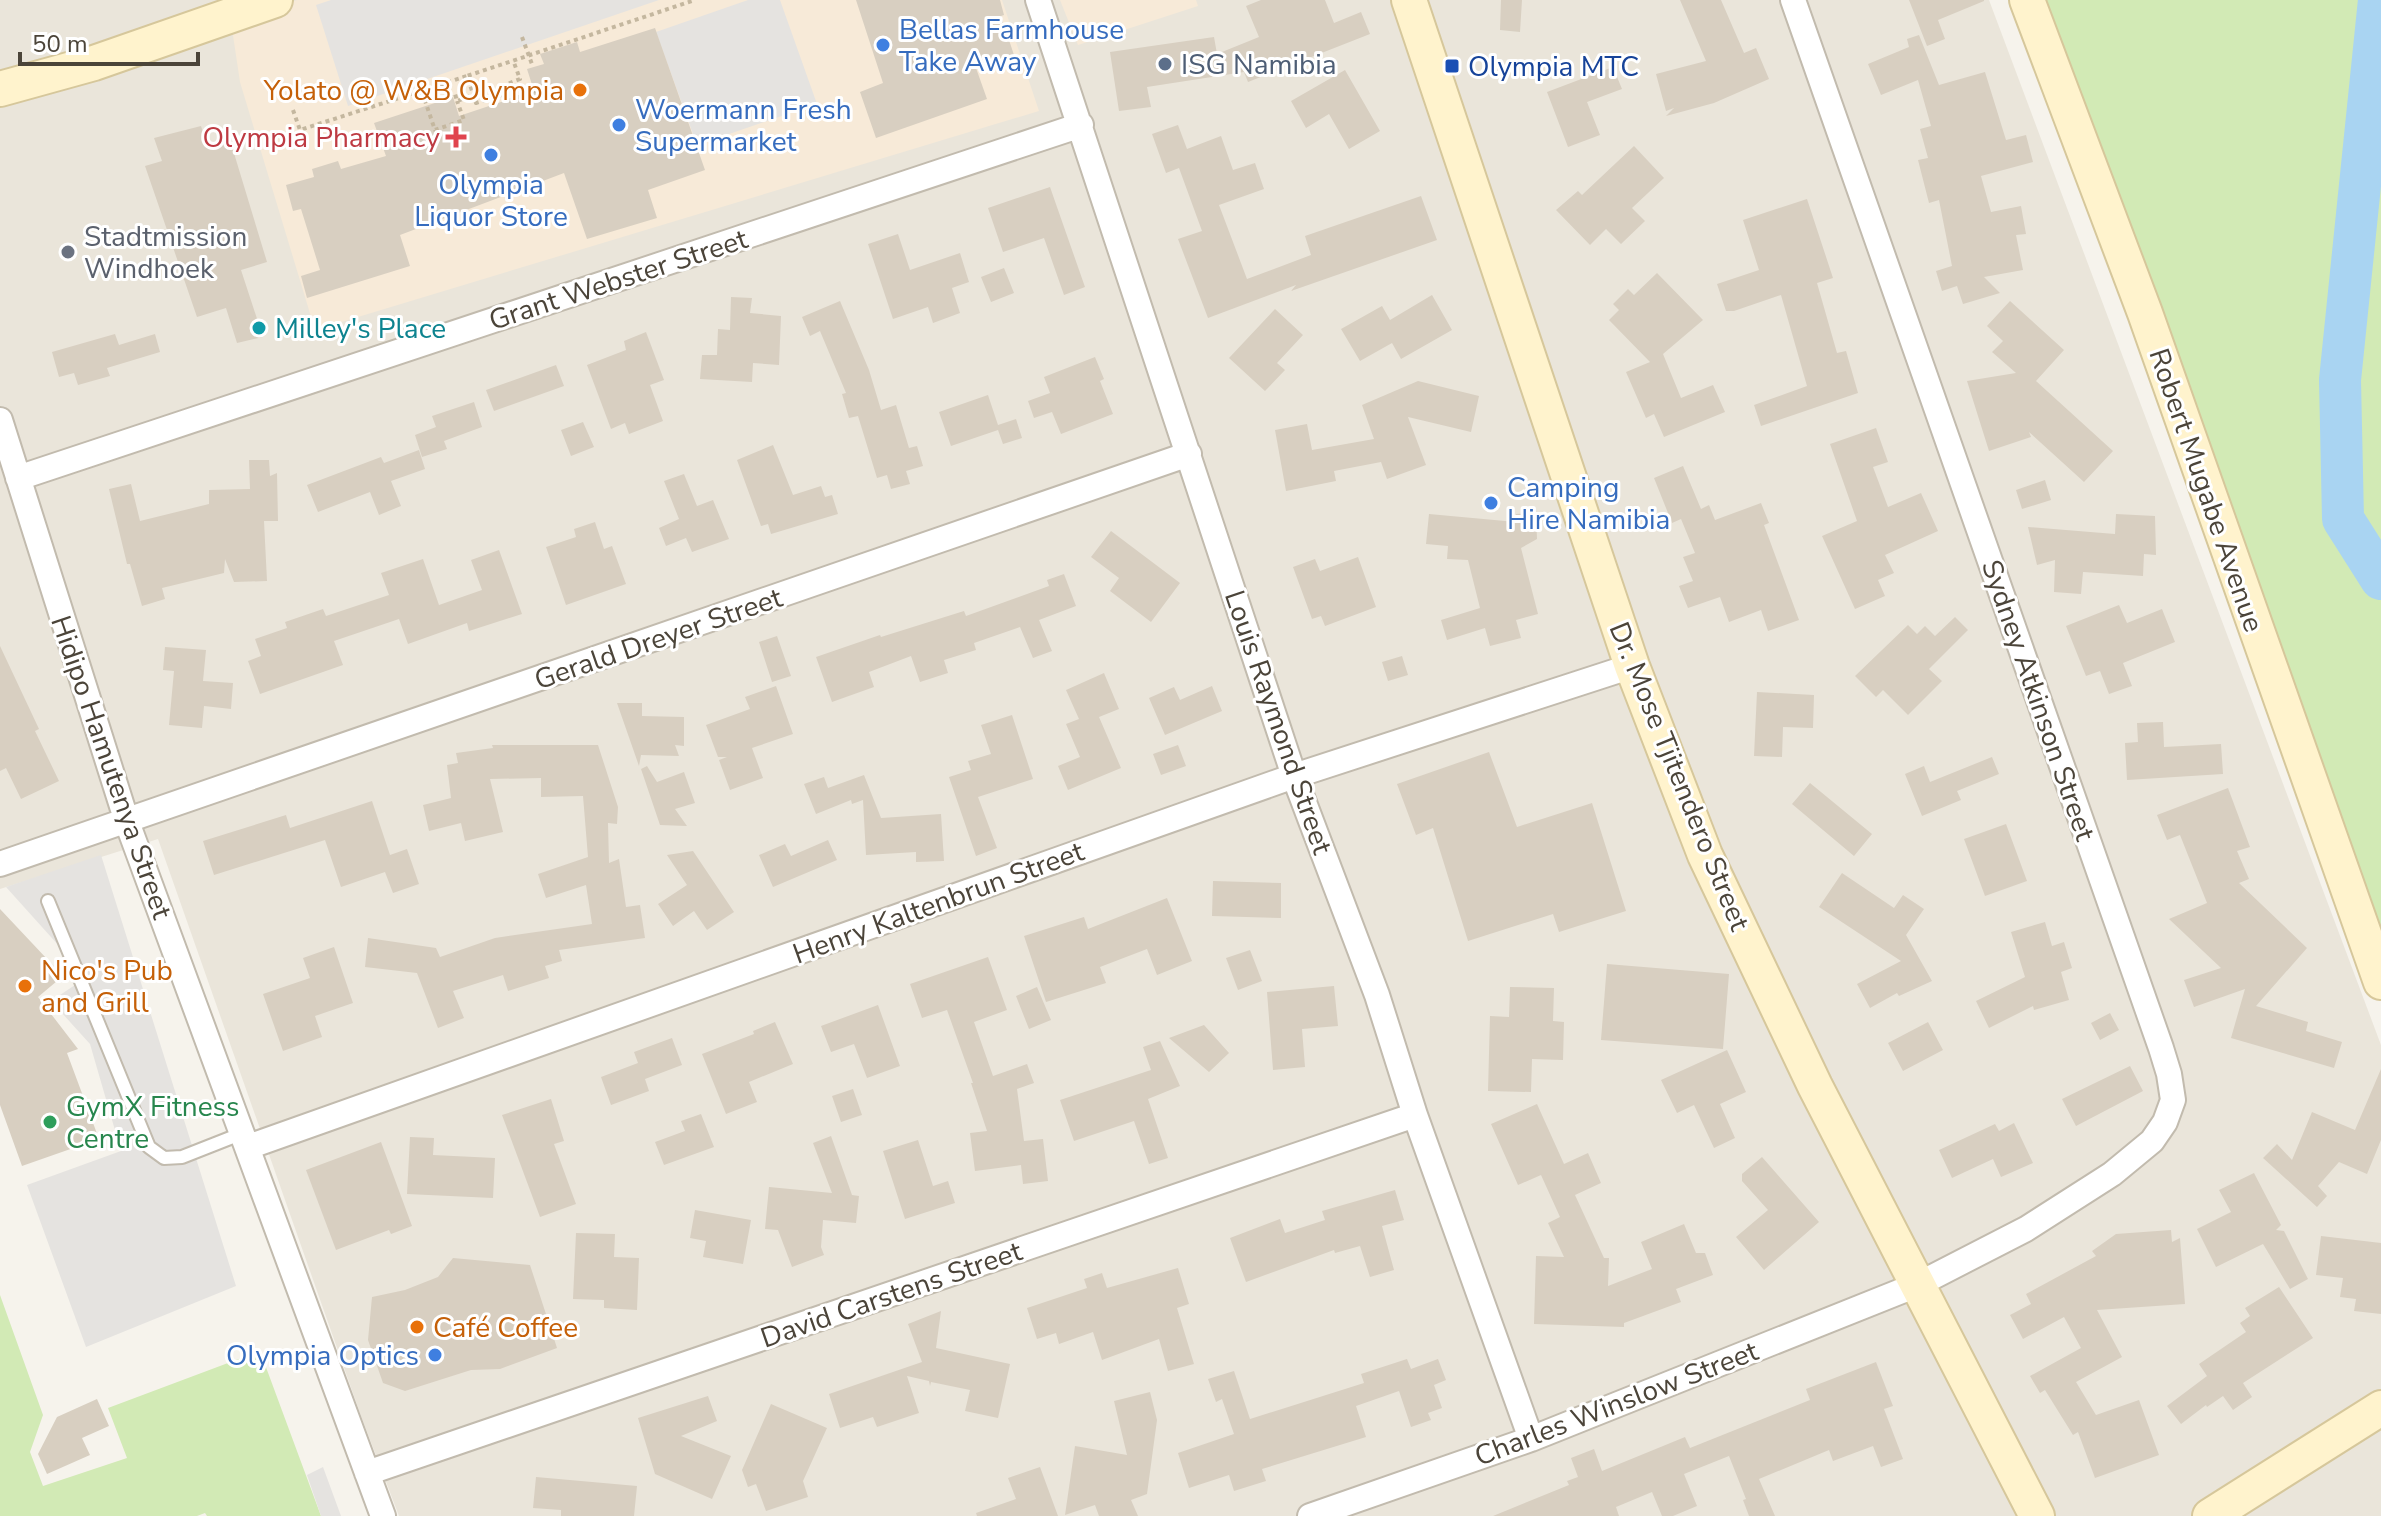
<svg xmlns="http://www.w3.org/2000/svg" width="2381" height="1516" font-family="'Nunito Sans',sans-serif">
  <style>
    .residential { fill: #eae5da }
    .commercial { fill: #f7ead8 }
    .green { fill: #d2eab5 }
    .parking { fill: #e5e3e0 }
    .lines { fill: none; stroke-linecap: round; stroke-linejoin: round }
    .river { stroke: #a9d4f2; stroke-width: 42 }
    .building { fill: #d8cfc1 }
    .lane-casing { stroke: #c2bbae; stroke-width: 16 }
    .street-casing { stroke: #c2bbae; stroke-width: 28 }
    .secondary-casing { stroke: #d6c79b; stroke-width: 38 }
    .path { stroke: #c4b79f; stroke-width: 4; stroke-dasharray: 4 4; stroke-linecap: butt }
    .lane { stroke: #fff; stroke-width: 12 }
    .street { stroke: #fff; stroke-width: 24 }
    .secondary { stroke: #fff3cd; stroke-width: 34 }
    .shop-dot { fill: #3f7fe0; stroke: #fff; stroke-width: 3 }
    .service-dot { fill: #5c6f8a; stroke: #fff; stroke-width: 3 }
    .transit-dot { fill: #1a4fb4; stroke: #fff; stroke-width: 3 }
    .food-dot { fill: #e8710a; stroke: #fff; stroke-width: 3 }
    .health-dot { fill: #e0444e; stroke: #fff; stroke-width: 3 }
    .worship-dot { fill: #6b7280; stroke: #fff; stroke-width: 3 }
    .culture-dot { fill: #0f9aa8; stroke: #fff; stroke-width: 3 }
    .leisure-dot { fill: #2e9e5b; stroke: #fff; stroke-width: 3 }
    .labels { text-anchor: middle; stroke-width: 6; stroke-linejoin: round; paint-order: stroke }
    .shop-label { font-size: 28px; fill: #366cbe; stroke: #fff; text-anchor: start }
    .service-label { font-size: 28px; fill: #4e5e75; stroke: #fff; text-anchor: start }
    .transit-label { font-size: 28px; fill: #164399; stroke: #fff; text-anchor: start }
    .food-label { font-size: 28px; fill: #c56008; stroke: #fff; text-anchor: start }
    .health-label { font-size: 28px; fill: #be3a42; stroke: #fff; text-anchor: end }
    .worship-label { font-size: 28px; fill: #5b616d; stroke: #fff; text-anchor: start }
    .street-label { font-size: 28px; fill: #4b4439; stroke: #fff }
    .culture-label { font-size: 28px; fill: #0d838f; stroke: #fff; text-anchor: start }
    .leisure-label { font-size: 28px; fill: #27864d; stroke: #fff; text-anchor: start }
  </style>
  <rect width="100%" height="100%" fill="#f6f3ec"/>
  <path class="residential" d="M0 0H1989L2381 1045V1516H399L361 1416 158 839 0 889Z"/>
  <path class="commercial" d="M297 0H1002L1039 111 315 330 240 82 231 22Z
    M1060 0H1196L1198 6 1078 45Z"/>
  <path class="green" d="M2027 0H2381V982Z
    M0 1295 43 1415 30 1452 43 1486 127 1458 108 1408 260 1351 321 1516H207L205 1513 197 1516H0Z"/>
  <path class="parking" d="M331 0H659L348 106 316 5Z
    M748 0H780L817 104 697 145 656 32Z
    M101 855 236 1286 86 1347 27 1185 121 1151 90 1044 51 1001 87 977 6 887Z
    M323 1467 341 1516H321L307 1475Z"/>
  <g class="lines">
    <path class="river" d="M2379 0 2340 380 2343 519 2381 579"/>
  </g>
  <path class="building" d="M856 0H1000L1004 15 1001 16 1014 55 976 68 987 99 876 138 860 92 883 83Z
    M1261 0H1325L1334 23 1361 12 1370 34 1248 82 1244 72 1147 87 1151 107 1119 111 1110 52 1214 37 1217 54 1259 37 1246 6Z
    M1501 0H1522L1520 32 1500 30Z
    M1680 0H1721L1744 53 1756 48 1769 79 1714 103 1666 116 1674 108 1666 111 1656 74 1706 61Z
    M1909 0H1984V1L1938 20 1945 39 1927 46Z
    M655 28 705 170 648 190 657 218 587 239 564 173 400 235 410 266 307 298 301 276 320 270 301 209 293 211 286 185 314 177 312 169 338 161 341 169 386 156 374 123 453 97 459 116 534 91 527 69 544 64 540 54 577 42 580 52Z
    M1919 35 1939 85 1985 72 2006 140 2026 135 2033 162 1981 176 1991 212 2021 206 2026 234 2016 235 2023 270 1984 277 2000 293 1963 304 1957 286 1942 291 1936 271 1952 266 1939 200 1929 203 1918 160 1928 158 1920 129 1931 126 1918 80 1881 95 1868 64 1909 47 1907 39Z
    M1613 67 1622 89 1587 102 1600 135 1568 147 1547 92Z
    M1345 70 1380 131 1349 149 1329 114 1306 128 1291 101Z
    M1178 125 1187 149 1221 136 1233 170 1255 163 1264 189 1219 205 1247 279 1311 255 1305 236 1421 196 1437 240 1291 291 1296 285 1208 318 1178 239 1202 231 1179 168 1166 173 1152 134Z
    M201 126 208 147 230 140 267 262 241 270 263 337 237 343 226 308 197 317 145 166 162 161 154 138Z
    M1634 146 1664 178 1632 208 1645 221 1621 244 1606 229 1590 245 1556 210 1578 191 1582 195Z
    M1050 187 1085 287 1064 295 1044 238 1003 252 988 208Z
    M1807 199 1833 278 1817 283 1837 353 1846 351 1858 393 1761 426 1754 405 1807 386 1781 295 1734 311H1726L1717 284 1759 270 1743 220Z
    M898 234 910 270 960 253 969 282 952 288 960 313 933 323 928 307 893 319 868 244Z
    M1004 268 1014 293 991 302 981 277Z
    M1657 273 1703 320 1663 354 1681 398 1713 385 1725 412 1664 437 1654 414 1646 418 1626 372 1650 362 1609 320 1619 310 1613 304 1628 289 1634 295Z
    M1432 295 1452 330 1401 359 1392 343 1360 361 1341 329 1382 306 1390 320Z
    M731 297 752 298 750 313 781 316 779 365 753 363 752 382 700 379 702 355H717L718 329 730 330Z
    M840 301 869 370 881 410 896 405 909 448 917 446 923 466 906 471 910 484 891 489 887 475 877 478 858 416 849 418 842 394 846 393 820 331 810 336 802 317Z
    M2010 301 2064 350 2036 381 2113 451 2084 482 2029 432 2031 437 1989 451 1967 381 2016 373 1992 352 2003 341 1987 326Z
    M1275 309 1303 335 1277 363 1285 370 1265 391 1229 358Z
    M646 332 664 380 650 385 663 421 629 434 625 423 611 429 587 365 626 350 624 341Z
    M115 334 119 345 155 334 160 352 107 368 110 376 78 385 74 373 59 377 52 352Z
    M1095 357 1104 379 1100 381 1113 414 1061 434 1052 412 1034 418 1028 401 1050 393 1044 377Z
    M556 365 564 386 494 411 486 390Z
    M1418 381 1479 396 1471 432 1408 417 1426 465 1387 479 1381 462 1334 471 1336 481 1286 491 1275 430 1307 424 1312 450 1374 439 1362 405Z
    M988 395 998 425 1016 419 1022 438 1003 444 998 430 951 446 939 412Z
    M474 402 482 427 444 441 447 449 422 457 415 435 436 427 432 416Z
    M583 422 594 447 571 456 561 430Z
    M1876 428 1888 462 1873 467 1888 507 1921 493 1938 531 1885 555 1894 573 1878 580 1885 596 1855 609 1822 536 1857 521 1830 444Z
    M773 445 793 495 821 486 825 497 832 495 838 514 771 534 768 524 761 526 737 460Z
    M419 450 425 469 391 481 401 506 379 515 370 492 318 512 307 485 381 457 384 463Z
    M249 460H269L270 476 277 473 278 521H264L267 581 234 582 225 559 224 573 162 588 165 599 142 606 130 564H127L109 489 131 484 140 521 209 504V490L250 489Z
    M1683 466 1701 509 1709 505 1715 520 1761 503 1769 523 1764 525 1799 620 1768 631 1761 610 1729 622 1720 597 1688 608 1679 586 1693 581 1683 557 1695 553 1681 519 1672 523 1654 478Z
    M684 474 697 506 713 500 729 539 692 552 686 538 666 546 659 528 679 519 664 481Z
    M2045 480 2051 500 2022 509 2016 490Z
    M1536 513 1537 539 1521 548 1538 614 1516 620 1521 638 1490 646 1485 628 1447 640 1441 620 1480 608 1468 560 1447 559 1448 546 1426 544 1429 514 1516 522V514Z
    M2116 514 2155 516 2156 555 2144 554 2143 576 2083 572 2081 594 2054 592 2055 560 2037 565 2028 527 2115 534Z
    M595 522 604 549 612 546 626 584 566 605 546 547 576 537 574 529Z
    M1111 531 1180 583 1151 622 1110 591 1119 578 1091 557Z
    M499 550 522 614 469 631 467 623 408 644 399 619 334 641 343 665 260 694 248 661 261 656 255 639 287 628 285 622 323 609 326 616 389 595 381 573 423 559 439 605 482 590 471 560Z
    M1358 557 1376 607 1325 626 1321 616 1312 619 1293 567 1315 559 1320 571Z
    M1064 574 1076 606 1039 620 1052 651 1033 658 1020 627 974 643 976 650 944 660 948 673 920 682 911 656 869 672 874 687 832 702 816 657 880 635 881 637 964 611 966 616 1049 586 1047 580Z
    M2119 605 2127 623 2162 609 2175 642 2123 663 2132 686 2109 694 2100 671 2086 676 2066 626Z
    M1955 617 1968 630 1929 669 1942 681 1908 715 1883 690 1876 697 1855 676 1908 625 1917 634 1925 626 1935 636Z
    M777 636 791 676 772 682 759 642Z
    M0 646 39 729 35 731 59 781 21 799 6 768 0 771Z
    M165 647 206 650 203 681 233 683 231 709 204 706 202 728 169 725 174 671 163 670Z
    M1402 656 1408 675 1388 681 1382 662Z
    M1104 673 1119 709 1099 717 1121 768 1068 790 1058 766 1080 757 1066 724 1079 719 1066 690Z
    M776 686 793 734 752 748 763 778 730 790 719 760 727 757H718L706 725 750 709 745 697Z
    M1212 686 1222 711 1165 735 1149 698 1174 687 1180 700Z
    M1757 692 1814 695 1813 728 1783 727 1782 757 1754 756Z
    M617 703H642V716L684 717V746L675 745 679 756 641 755 639 766Z
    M1012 715 1033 779 978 797 997 848 976 856 949 777 971 770 968 761 991 754 981 725Z
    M2163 722 2164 747 2221 744 2223 774 2127 780 2125 743 2138 742 2137 723Z
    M492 745H598L618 807 617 824 608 823 609 863 619 859 626 907 640 905 645 938 559 950 562 961 545 966 549 978 508 991 503 975 453 991 464 1018 438 1028 417 973 365 967 368 938 436 948 440 957 495 938 592 924 586 885 546 898 538 874 588 857 583 796 541 797V778L490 779 503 832 465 841 461 823 429 831 423 805 451 798 447 765 458 763 456 753 493 748Z
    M1178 745 1186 766 1161 775 1153 754Z
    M1489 752 1517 827 1592 803 1626 911 1559 932 1553 914 1468 941 1433 828 1416 835 1397 784Z
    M1992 757 1999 774 1957 791 1961 800 1922 816 1905 774 1924 766 1930 782Z
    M647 766 657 782 684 772 695 803 675 809 687 826 660 825 641 769Z
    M864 775 881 818 941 814 944 861 916 862V852L866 855 863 800 852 804 851 800 816 814 804 784 824 777 828 788Z
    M1810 783 1872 834 1854 856 1792 804Z
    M2228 788 2250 847 2237 851 2249 879 2239 883 2307 948 2256 1006 2308 1022 2306 1031 2342 1042 2334 1068 2231 1038 2245 989 2194 1007 2184 980 2221 968 2169 919 2207 903 2180 835 2167 840 2157 815Z
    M372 801 390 855 407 849 419 884 393 893 385 872 341 887 325 840 214 875 203 841 286 815 290 828Z
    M2006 824 2027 881 1985 896 1964 839Z
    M828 840 837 860 773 887 759 855 785 844 791 856Z
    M693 851 734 912 707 930 694 911 673 926 658 904 687 885 667 855Z
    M1842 873 1894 908 1903 895 1924 909 1906 935 1932 981 1899 996 1897 993 1870 1008 1857 984 1901 961 1819 907Z
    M1213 881 1281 883V918L1212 916Z
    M1167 898 1192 961 1157 975 1147 949 1100 967 1106 983 1046 1002 1024 936 1084 917 1088 929Z
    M0 909 63 976 38 997 78 1049 67 1053 99 1139 22 1166 0 1105Z
    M2045 922 2052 946 2064 942 2072 968 2061 972 2069 1000 2034 1010 2033 1006 1989 1028 1976 1001 2025 977 2011 932Z
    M334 947 353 1003 315 1016 322 1037 283 1051 263 994 310 978 303 958Z
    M1250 950 1262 981 1238 990 1226 958Z
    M988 957 1007 1010 974 1022 993 1076 1027 1064 1034 1083 1017 1089 1024 1141 1043 1139 1048 1181 1023 1184 1021 1165 975 1171 970 1133 987 1131 971 1083H973L947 1010 922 1018 910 984Z
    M1607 964 1729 974 1723 1049 1601 1040Z
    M1334 986 1338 1026 1302 1029 1305 1067 1273 1070 1267 992Z
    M1037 987 1051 1020 1029 1029 1016 996Z
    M1510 987 1554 988 1553 1021 1564 1022 1563 1060 1532 1059 1531 1092 1488 1091 1490 1016 1509 1017Z
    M878 1005 900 1066 867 1078 854 1044 831 1052 821 1026Z
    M2110 1013 2119 1030 2100 1040 2091 1023Z
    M775 1022 793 1064 749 1082 757 1102 726 1114 702 1054 754 1034 753 1031Z
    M1928 1022 1943 1050 1903 1071 1888 1043Z
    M1204 1025 1229 1053 1209 1072 1169 1038Z
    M672 1038 682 1065 645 1079 649 1091 611 1105 601 1077 638 1063 634 1052Z
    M1160 1041 1180 1086 1148 1099 1168 1158 1149 1164 1134 1121 1074 1141 1060 1100 1151 1070 1143 1047Z
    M1727 1050 1746 1092 1720 1104 1735 1138 1714 1148 1694 1105 1677 1113 1661 1080Z
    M2130 1066 2143 1091 2076 1126 2062 1099Z
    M2381 1069V1140L2367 1174 2339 1162 2318 1186 2327 1196 2317 1207 2263 1158 2277 1144 2292 1160 2312 1112 2355 1130Z
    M853 1089 862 1115 841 1122 832 1096Z
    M551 1099 564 1141 554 1144 576 1204 540 1217 502 1115Z
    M1537 1104 1564 1164 1588 1153 1601 1183 1575 1195 1604 1258H1609L1608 1286 1652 1269 1641 1242 1684 1224 1696 1253H1705L1713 1275 1676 1289 1681 1302 1624 1323V1327L1534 1324 1536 1256 1564 1257 1548 1223 1560 1217 1541 1175 1518 1185 1491 1124Z
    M701 1114 714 1147 664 1165 655 1142 685 1131 681 1121Z
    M2014 1123 2033 1163 2001 1177 1993 1159 1952 1178 1939 1150 1995 1124 1999 1131Z
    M831 1136 852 1195 859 1196 856 1223 823 1220 821 1247 824 1255 792 1267 778 1230 765 1229 769 1187 832 1193 813 1143Z
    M410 1137 434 1138 433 1155 495 1158 493 1198 407 1194Z
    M918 1140 933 1186 948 1181 955 1203 905 1219 883 1151Z
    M381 1142 412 1226 391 1234 389 1230 336 1250 306 1170Z
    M1762 1157 1819 1222 1764 1270 1736 1237 1768 1210 1742 1181V1174Z
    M2254 1173 2281 1225 2276 1230 2284 1231 2308 1279 2290 1289 2263 1244 2216 1267 2197 1229 2231 1212 2219 1190Z
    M1395 1190 1404 1220 1382 1226 1394 1270 1370 1277 1360 1246 1335 1253 1334 1250 1246 1282 1230 1238 1280 1219 1285 1233 1325 1220 1322 1211Z
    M695 1210 751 1220 743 1264 703 1257 706 1241 690 1238Z
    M2171 1230 2172 1242 2180 1238 2185 1304 2097 1310 2122 1357 2076 1382 2096 1415 2139 1400 2159 1455 2095 1478 2078 1432 2073 1435 2045 1390 2040 1393 2030 1376 2081 1348 2064 1317 2023 1339 2010 1315 2031 1304 2026 1294 2096 1256 2092 1251 2116 1234Z
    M576 1233 615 1234 614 1257 639 1258 637 1310 604 1308V1300L573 1299Z
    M2321 1236 2381 1243V1314L2354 1311 2356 1299 2340 1297 2343 1278 2316 1275Z
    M453 1258 530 1265 557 1348 500 1369 471 1370 405 1391 383 1383 368 1340 372 1297 405 1290 438 1277Z
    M1178 1268 1189 1304 1177 1308 1194 1364 1168 1371 1159 1339 1102 1360 1093 1332 1059 1344 1056 1333 1037 1339 1027 1308 1087 1288 1084 1279 1102 1273 1107 1288Z
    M2279 1287 2313 1338 2243 1383 2252 1397 2233 1410 2223 1396 2207 1407 2206 1405 2181 1424 2167 1406 2207 1376 2199 1364 2246 1332 2240 1323 2250 1316 2245 1308Z
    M941 1311 936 1348 1010 1364 998 1418 965 1411 970 1390 931 1382 930 1386 929 1381 907 1376 919 1413 877 1427 873 1417 840 1428 829 1394 922 1362 908 1324Z
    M1407 1359 1411 1369 1438 1359 1446 1380 1434 1385 1442 1408 1428 1413 1431 1420 1411 1427 1399 1391 1356 1406 1366 1437 1262 1469 1266 1481 1234 1491 1229 1475 1189 1488 1178 1453 1234 1434 1222 1399 1216 1402 1208 1379 1234 1371 1250 1419 1364 1383 1361 1374Z
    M1876 1362 1893 1406 1884 1409 1903 1459 1881 1467 1873 1446 1833 1461 1829 1450 1759 1479 1775 1516H1749L1743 1500 1746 1499 1729 1456 1684 1474 1697 1506 1673 1516H1662L1652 1492 1616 1507 1619 1516H1493L1569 1485 1567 1481 1578 1477 1571 1458 1594 1449 1602 1471 1685 1437 1690 1448 1810 1400 1806 1389Z
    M1150 1392 1157 1420 1147 1494 1131 1500 1138 1516H1099L1095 1505 1065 1515 1075 1446 1127 1455 1114 1401Z
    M708 1396 717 1421 681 1436 731 1456 712 1499 655 1474 638 1418Z
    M97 1399 109 1426 82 1438 90 1455 47 1474 38 1454 57 1417Z
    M771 1404 827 1428 803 1481 808 1497 766 1511 756 1484 748 1487 742 1470Z
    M1040 1467 1058 1516H977L976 1513 1016 1499 1008 1478Z
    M536 1477 637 1486 634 1516H561V1510L533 1508Z"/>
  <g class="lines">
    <defs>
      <path id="lane" d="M48 901 149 1147 164 1158 182 1157 243 1133"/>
      <path id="street" d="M1038 0 1294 776 1377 995 1415 1115 1531 1439
        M0 420 127 822 383 1516
        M18 478 1081 125
        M0 864 1189 454
        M248 1147 1294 776 1632 666
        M367 1473 1415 1115
        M1310 1516 1531 1439 1919 1284 2026 1229 2112 1174 2152 1141 2165 1122 2173 1100 2169 1074 2161 1048 1793 0"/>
      <path id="secondary" d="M1409 0 1632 666 1705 855 1815 1086 2037 1516
        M2027 0 2145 313 2381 982
        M0 89 94 63 275 0
        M2210 1516 2381 1408"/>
    </defs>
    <use href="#lane" class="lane-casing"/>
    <use href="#street" class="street-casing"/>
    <use href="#secondary" class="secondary-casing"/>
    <path class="path" d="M522 37 533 67
      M535 91 508 101 505 94 476 103 467 76 695 0
      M422 92 435 130 464 120 457 101
      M505 94 502 86 520 79 513 60
      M451 97 450 95 455 94 457 101 473 95
      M293 110 300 130 467 76"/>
    <use href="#lane" class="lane"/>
    <use href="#street" class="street"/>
    <use href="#secondary" class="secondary"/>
  </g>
  <g class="shop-dot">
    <circle cx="883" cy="45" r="8"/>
    <circle cx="619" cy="125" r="8"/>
    <circle cx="491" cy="155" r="8"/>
    <circle cx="1491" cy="503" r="8"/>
    <circle cx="435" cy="1355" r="8"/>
  </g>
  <circle class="service-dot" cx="1165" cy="64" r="8"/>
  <rect class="transit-dot" x="1444" y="58" width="16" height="16" rx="4"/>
  <g class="food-dot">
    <circle cx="580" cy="90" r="8"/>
    <circle cx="25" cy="986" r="8"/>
    <circle cx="417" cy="1327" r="8"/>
  </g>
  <path class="health-dot" d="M452 125h8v8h8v8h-8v8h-8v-8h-8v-8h8z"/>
  <circle class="worship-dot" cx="68" cy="252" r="8"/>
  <circle class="culture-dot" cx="259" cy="328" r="8"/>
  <circle class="leisure-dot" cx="50" cy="1122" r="8"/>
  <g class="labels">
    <g class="shop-label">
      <text x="899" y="39">Bellas Farmhouse<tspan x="899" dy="32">Take Away</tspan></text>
      <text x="635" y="119">Woermann Fresh<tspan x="635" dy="32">Supermarket</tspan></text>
      <text x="491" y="194" text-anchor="middle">Olympia<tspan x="491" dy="32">Liquor Store</tspan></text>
      <text x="1507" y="497">Camping<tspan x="1507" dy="32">Hire Namibia</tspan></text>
      <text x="419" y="1365" text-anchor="end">Olympia Optics</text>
    </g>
    <g class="service-label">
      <text x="1181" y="74">ISG Namibia</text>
    </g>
    <g class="transit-label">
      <text x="1468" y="76">Olympia MTC</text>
    </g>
    <g class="food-label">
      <text x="564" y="100" text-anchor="end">Yolato @ W&amp;B Olympia</text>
      <text x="41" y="980">Nico's Pub<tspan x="41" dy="32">and Grill</tspan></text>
      <text x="433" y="1337">Café Coffee</text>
    </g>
    <g class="health-label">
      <text x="440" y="147">Olympia Pharmacy</text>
    </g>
    <g class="worship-label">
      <text x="84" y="246">Stadtmission<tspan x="84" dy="32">Windhoek</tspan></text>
    </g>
    <g class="street-label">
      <text transform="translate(618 279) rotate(-18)" y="10">Grant Webster Street</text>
      <text transform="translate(2207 490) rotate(71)" y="10">Robert Mugabe Avenue</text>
      <text transform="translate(658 638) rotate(-19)" y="10">Gerald Dreyer Street</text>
      <text transform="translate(2039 700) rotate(71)" y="10">Sydney Atkinson Street</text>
      <text transform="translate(1279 722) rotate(71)" y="10">Louis Raymond Street</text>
      <text transform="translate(112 767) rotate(71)" y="10">Hidipo Hamutenya Street</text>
      <text transform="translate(1680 776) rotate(68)" y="10">Dr. Mose Tjitendero Street</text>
      <text transform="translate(938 902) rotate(-20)" y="10">Henry Kaltenbrun Street</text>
      <text transform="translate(891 1294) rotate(-19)" y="10">David Carstens Street</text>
      <text transform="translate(1616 1403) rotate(-21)" y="10">Charles Winslow Street</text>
    </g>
    <g class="culture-label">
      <text x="275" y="338">Milley's Place</text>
    </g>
    <g class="leisure-label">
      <text x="66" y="1116">GymX Fitness<tspan x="66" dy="32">Centre</tspan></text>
    </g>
  </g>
  <path d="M20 52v12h178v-12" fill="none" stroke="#4b4439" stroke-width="4"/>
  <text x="32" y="52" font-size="24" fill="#4b4439" stroke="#ffffff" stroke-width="6" paint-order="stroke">50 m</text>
</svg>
